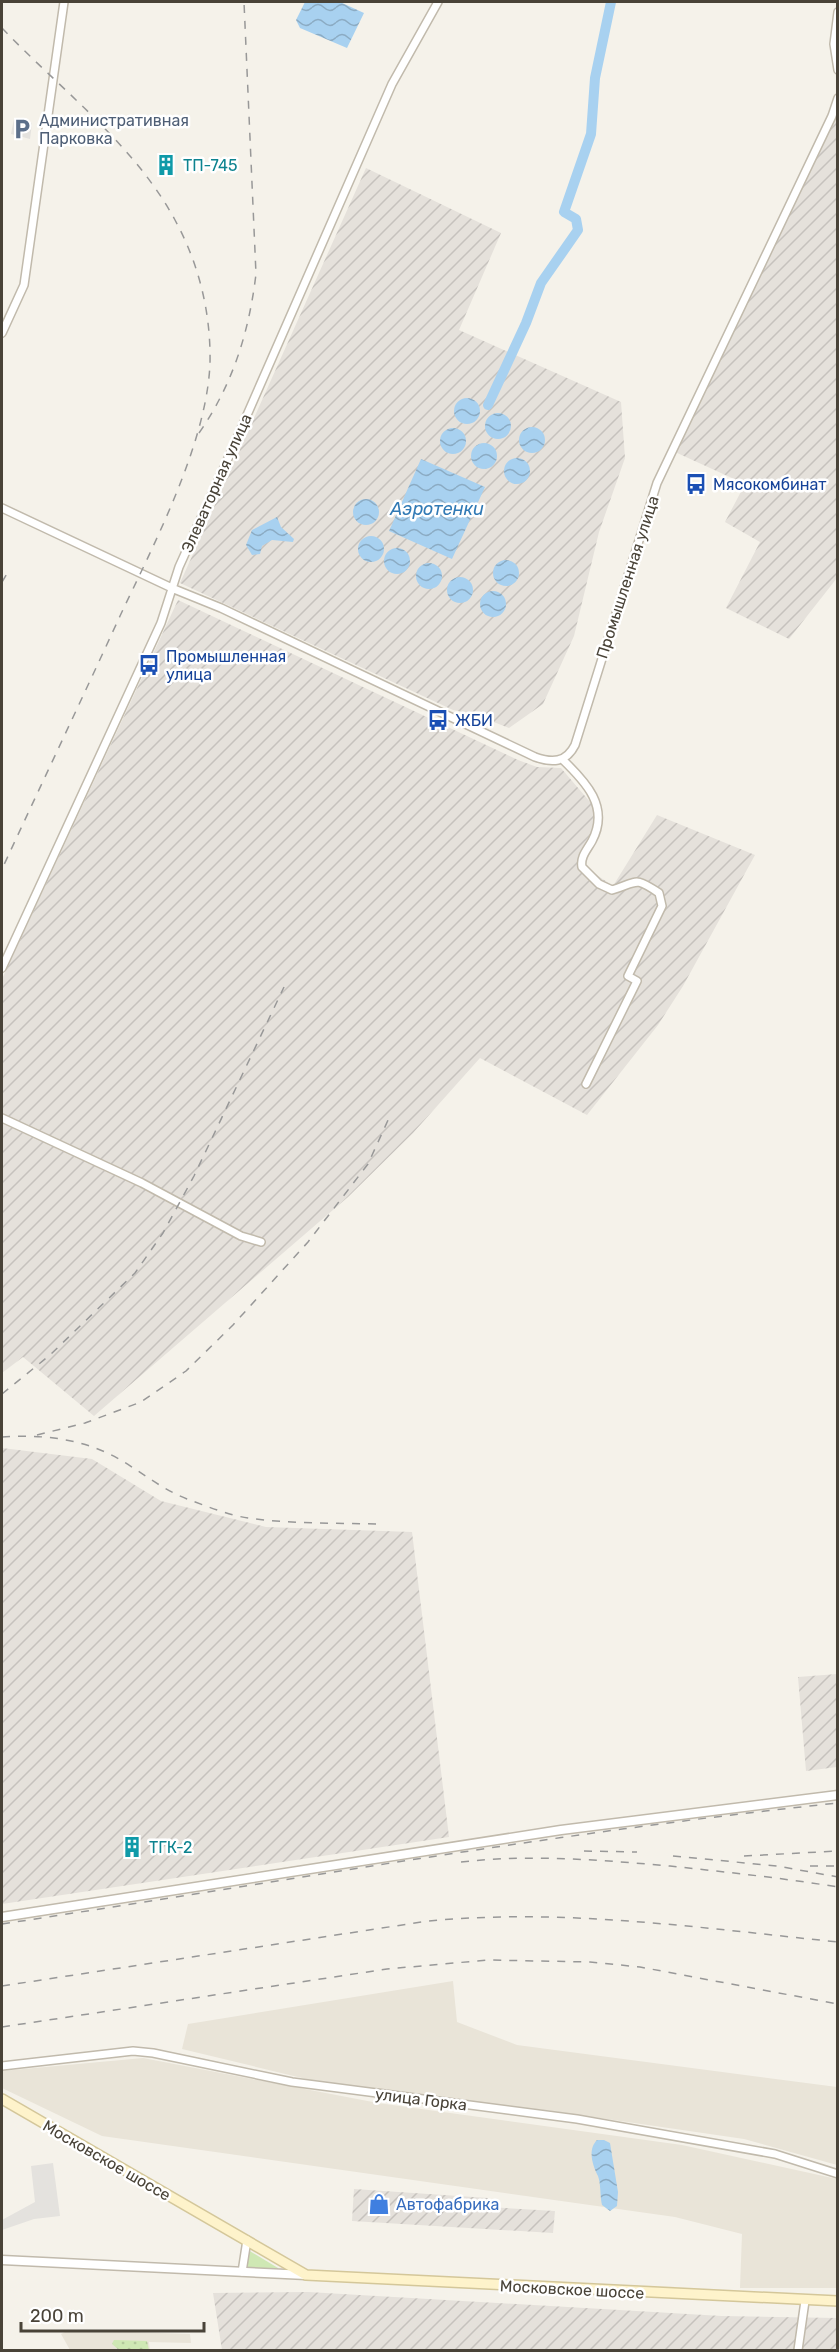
<svg xmlns="http://www.w3.org/2000/svg" width="839" height="2352" font-family="Rubik,sans-serif">
  <style>
    .residential { fill: #e9e4d8 }
    .industrial { fill: url(#industrial-furrows) }
    .green { fill: #cfe8b4 }
    .park { fill: url(#park-dots) }
    .parking { fill: #e4e2de }
    .water { fill: url(#water-waves) }
    .lines { fill: none; stroke-linecap: round; stroke-linejoin: round }
    .river { stroke: #a8d1f0; stroke-width: 10 }
    .minor-casing { stroke: #c1baac; stroke-width: 10 }
    .tertiary-casing { stroke: #c1baac; stroke-width: 11 }
    .secondary-casing { stroke: #d4c79a; stroke-width: 12 }
    .minor { stroke: #fff; stroke-width: 7 }
    .tertiary { stroke: #fff; stroke-width: 8 }
    .secondary { stroke: #fef3cb; stroke-width: 9 }
    .rail { stroke: #989898; stroke-width: 1.5; stroke-dasharray: 8 8; stroke-linecap: butt }
    .labels { text-anchor: middle; stroke-width: 5; stroke-linejoin: round; paint-order: stroke }
    .service-label { font-size: 16px; fill: #4e5e75; stroke: #fff; text-anchor: start }
    .culture-label { font-size: 16px; fill: #0d838f; stroke: #fff; text-anchor: start }
    .street-label { font-size: 16px; fill: #494338; stroke: #fff }
    .transit-label { font-size: 16px; fill: #164399; stroke: #fff; text-anchor: start }
    .shop-label { font-size: 16px; fill: #366cbe; stroke: #fff; text-anchor: start }
    .water-label { font-size: 18px; font-style: italic; fill: #317ab5; stroke: #fff }
  </style>
  <defs>
    <pattern id="industrial-furrows" width="10" height="10" patternUnits="userSpaceOnUse" patternTransform="scale(1.5)"><rect width="10" height="10" fill="#e5e1db"/><path d="M-1 1l2-2M0 10L10 0M9 11l2-2" fill="none" stroke="#c6c2bd"/></pattern>
    <pattern id="park-dots" width="8" height="8" patternUnits="userSpaceOnUse" patternTransform="scale(1.5)"><rect width="8" height="8" fill="#cfe8b4"/><path d="M2 2h.1M6 6h.1" fill="none" stroke="#b3c89c" stroke-width="1.8" stroke-linecap="round"/></pattern>
    <pattern id="water-waves" width="16" height="10" patternUnits="userSpaceOnUse" patternTransform="scale(1.5)"><rect width="16" height="10" fill="#a8d1f0"/><path d="M0 5q4-4 8 0t8 0" fill="none" stroke="#8babc3"/></pattern>
  </defs>
  <rect width="100%" height="100%" fill="#f5f2ea"/>
  <path class="residential" d="M453 1981 457 2022 517 2045 837 2087V2165L744 2139 552 2111 327 2084 182 2049 188 2024Z
    M143 2058 378 2103 682 2145 837 2179V2288H740L742 2234 675 2217 102 2136 2 2088V2071Z
    M69 2330 190 2334 191 2343 149 2342 150 2350H70L61 2334Z"/>
  <path class="industrial" d="M837 113V578L789 639 726 608 760 542 725 522 745 484 675 452Z
    M366 168 501 233 459 330 621 402 625 458 599 532 574 636 543 704 509 728 473 714 453 710 180 583Z
    M178 600 518 760 537 767 561 768 602 816 585 867 613 886 657 815 755 855 683 986 658 1025 587 1115 480 1058 413 1133 348 1197 94 1416 23 1357 2 1373V979Z
    M2 1448 92 1459 161 1501 266 1527 412 1532 449 1837 2 1904Z
    M837 1674V1767L806 1771 798 1677Z
    M354 2189 488 2198V2207L555 2211 553 2233 352 2221Z
    M308 2292 722 2316 837 2318V2350H222L213 2293Z"/>
  <path class="green" d="M248 2250 278 2268V2270L245 2268Z"/>
  <path class="park" d="M114 2340 147 2341 149 2350H119L112 2344Z"/>
  <path class="parking" d="M14 119 32 123 30 139 11 134Z
    M53 2163 60 2216 34 2219 2 2230V2220L35 2202 31 2166Z"/>
  <path class="water" d="M305 2H340L364 13 347 48 300 28 296 20Z
    M454 411a13 13 0 1 1 26 0a13 13 0 1 1-26 0Z
    M485 426a13 13 0 1 1 26 0a13 13 0 1 1-26 0Z
    M519 440a13 13 0 1 1 26 0a13 13 0 1 1-26 0Z
    M440 441a13 13 0 1 1 26 0a13 13 0 1 1-26 0Z
    M471 456a13 13 0 1 1 26 0a13 13 0 1 1-26 0Z
    M504 471a13 13 0 1 1 26 0a13 13 0 1 1-26 0Z
    M421 459 485 487 452 559 389 531Z
    M353 512a13 13 0 1 1 26 0a13 13 0 1 1-26 0Z
    M277 517 281 527 294 539 293 542 272 540 262 546 260 554 252 555 246 545 252 530Z
    M358 549a13 13 0 1 1 26 0a13 13 0 1 1-26 0Z
    M384 561a13 13 0 1 1 26 0a13 13 0 1 1-26 0Z
    M493 573a13 13 0 1 1 26 0a13 13 0 1 1-26 0Z
    M416 576a13 13 0 1 1 26 0a13 13 0 1 1-26 0Z
    M447 590a13 13 0 1 1 26 0a13 13 0 1 1-26 0Z
    M480 604a13 13 0 1 1 26 0a13 13 0 1 1-26 0Z
    M597 2140H604L610 2143 618 2192 617 2206 610 2211 602 2205C600 2197 601 2184 598 2176 593 2166 587 2150 597 2140Z"/>
  <g class="lines">
    <path class="river" d="M488 405 526 323 541 283 578 230 576 219 564 212 591 134 595 78 611 2"/>
    <defs>
      <path id="minor" d="M838 12 834 44 838 70
        M2 333 24 285 64 2
        M2 508 174 589 221 608 535 757C552 763 566 763 575 745L657 483 832 116 838 98
        M562 759C586 782 610 807 592 841 587 850 580 857 582 867L599 884 612 890C638 882 634 876 659 893L662 906 628 976 637 981 586 1084
        M2 968 161 623 179 567 226 463 392 84 438 2
        M2 1118 142 1183 241 1236 261 1242
        M2 2066 133 2051 153 2053 292 2082 577 2119 775 2154 838 2174
        M242 2272 247 2240
        M798 2350 805 2301"/>
      <path id="tertiary" d="M2 1917 561 1830 838 1795
        M2 2260 306 2275"/>
      <path id="secondary" d="M2 2099 306 2275 838 2301"/>
    </defs>
    <use href="#minor" class="minor-casing"/>
    <use href="#tertiary" class="tertiary-casing"/>
    <use href="#secondary" class="secondary-casing"/>
    <use href="#minor" class="minor"/>
    <use href="#tertiary" class="tertiary"/>
    <use href="#secondary" class="secondary"/>
    <path class="rail" d="M2 28C60 89 134 144 175 220 199 264 211 313 210 363 207 443 154 544 120 616 81 701 41 785 2 869
      M199 433C233 384 249 332 256 274L244 2
      M2 582 8 572
      M2 1394 50 1355 135 1273 163 1233 194 1176 284 987
      M37 1435 85 1423 141 1402 186 1371 233 1325 308 1242 368 1164 389 1118
      M2 1437C44 1434 87 1439 124 1462 145 1475 164 1490 187 1499 206 1506 228 1515 248 1518 291 1524 336 1523 380 1524
      M584 1851 637 1852
      M673 1856 777 1866 838 1877
      M744 1856 838 1851
      M461 1862C531 1854 601 1860 670 1866 726 1872 782 1878 838 1887
      M810 1866H838
      M2 1924C280 1882 558 1832 838 1803
      M2 1986 428 1921C565 1908 701 1928 838 1942
      M2 2027 387 1969 488 1960 590 1962 640 1967 838 2004"/>
  </g>
  <defs>
    <symbol id="parking-bare" viewBox="-9 -9 18 18"><path d="M-3.5-5.5H1a3.5 3.5 0 0 1 0 7H-1V5.5H-3.5ZM-1-3.4V-.6H.8a1.4 1.4 0 0 0 0-2.8Z" fill="#5c6f8a" stroke="#fff" stroke-width="2.5" paint-order="stroke"/></symbol>
    <symbol id="building-bare" viewBox="-9 -9 18 18"><path d="M-4-6H4V6H1V3H-1V6H-4ZM-2.5-4.3h1.7v1.8h-1.7ZM.8-4.3h1.7v1.8H.8ZM-2.5-1h1.7V.8h-1.7ZM.8-1h1.7V.8H.8Z" fill="#0f9aa8" stroke="#fff" stroke-width="2.5" paint-order="stroke"/></symbol>
    <symbol id="bus-bare" viewBox="-9 -9 18 18"><path d="M-5-6H5V4H4V6H2V4H-2V6H-4V4H-5ZM-3.5-4V0h7V-4ZM-3.5 1.2v1.5H-2V1.2ZM2 1.2v1.5H3.5V1.2Z" fill="#1a4fb4" stroke="#fff" stroke-width="2.5" paint-order="stroke"/></symbol>
    <symbol id="shop-bare" viewBox="-9 -9 18 18"><path d="M-5-2.5h2.3a2.7 3.5 0 0 1 5.4 0H5L5.5 6h-11ZM-1.5-2.5h3a1.5 2.3 0 0 0-3 0Z" fill="#3f7fe0" stroke="#fff" stroke-width="2.5" paint-order="stroke"/></symbol>
  </defs>
  <g fill-rule="evenodd">
    <use href="#parking-bare" x="7" y="114" width="30" height="30"/>
    <use href="#building-bare" x="151" y="150" width="30" height="30"/>
    <use href="#bus-bare" x="681" y="469" width="30" height="30"/>
    <use href="#bus-bare" x="134" y="650" width="30" height="30"/>
    <use href="#bus-bare" x="423" y="705" width="30" height="30"/>
    <use href="#building-bare" x="117" y="1832" width="30" height="30"/>
    <use href="#shop-bare" x="364" y="2189" width="30" height="30"/>
  </g>
  <g class="labels">
    <g class="service-label">
      <text x="39" y="126">Административная<tspan x="39" dy="18">Парковка</tspan></text>
    </g>
    <g class="culture-label">
      <text x="183" y="171">ТП-745</text>
      <text x="149" y="1853">ТГК-2</text>
    </g>
    <g class="street-label">
      <text transform="translate(216 483) rotate(-66)" y="6">Элеваторная улица</text>
      <text transform="translate(627 577) rotate(-72)" y="6">Промышленная улица</text>
      <text transform="translate(421 2099) rotate(7)" y="6">улица Горка</text>
      <text transform="translate(107 2160) rotate(30)" y="6">Московское шоссе</text>
      <text transform="translate(572 2289) rotate(3)" y="6">Московское шоссе</text>
    </g>
    <g class="transit-label">
      <text x="713" y="490">Мясокомбинат</text>
      <text x="166" y="662">Промышленная<tspan x="166" dy="18">улица</tspan></text>
      <text x="455" y="726">ЖБИ</text>
    </g>
    <g class="shop-label">
      <text x="396" y="2210">Автофабрика</text>
    </g>
    <g class="water-label">
      <text x="437" y="515">Аэротенки</text>
    </g>
  </g>
  <rect width="839" height="2352" fill="none" stroke="#494338" stroke-width="6"/>
  <path d="M21 2322v9h183v-9" fill="none" stroke="#494338" stroke-width="3"/>
  <text x="30" y="2322" font-size="18" fill="#494338" stroke="#ffffff" stroke-width="4.5" paint-order="stroke">200 m</text>
</svg>
